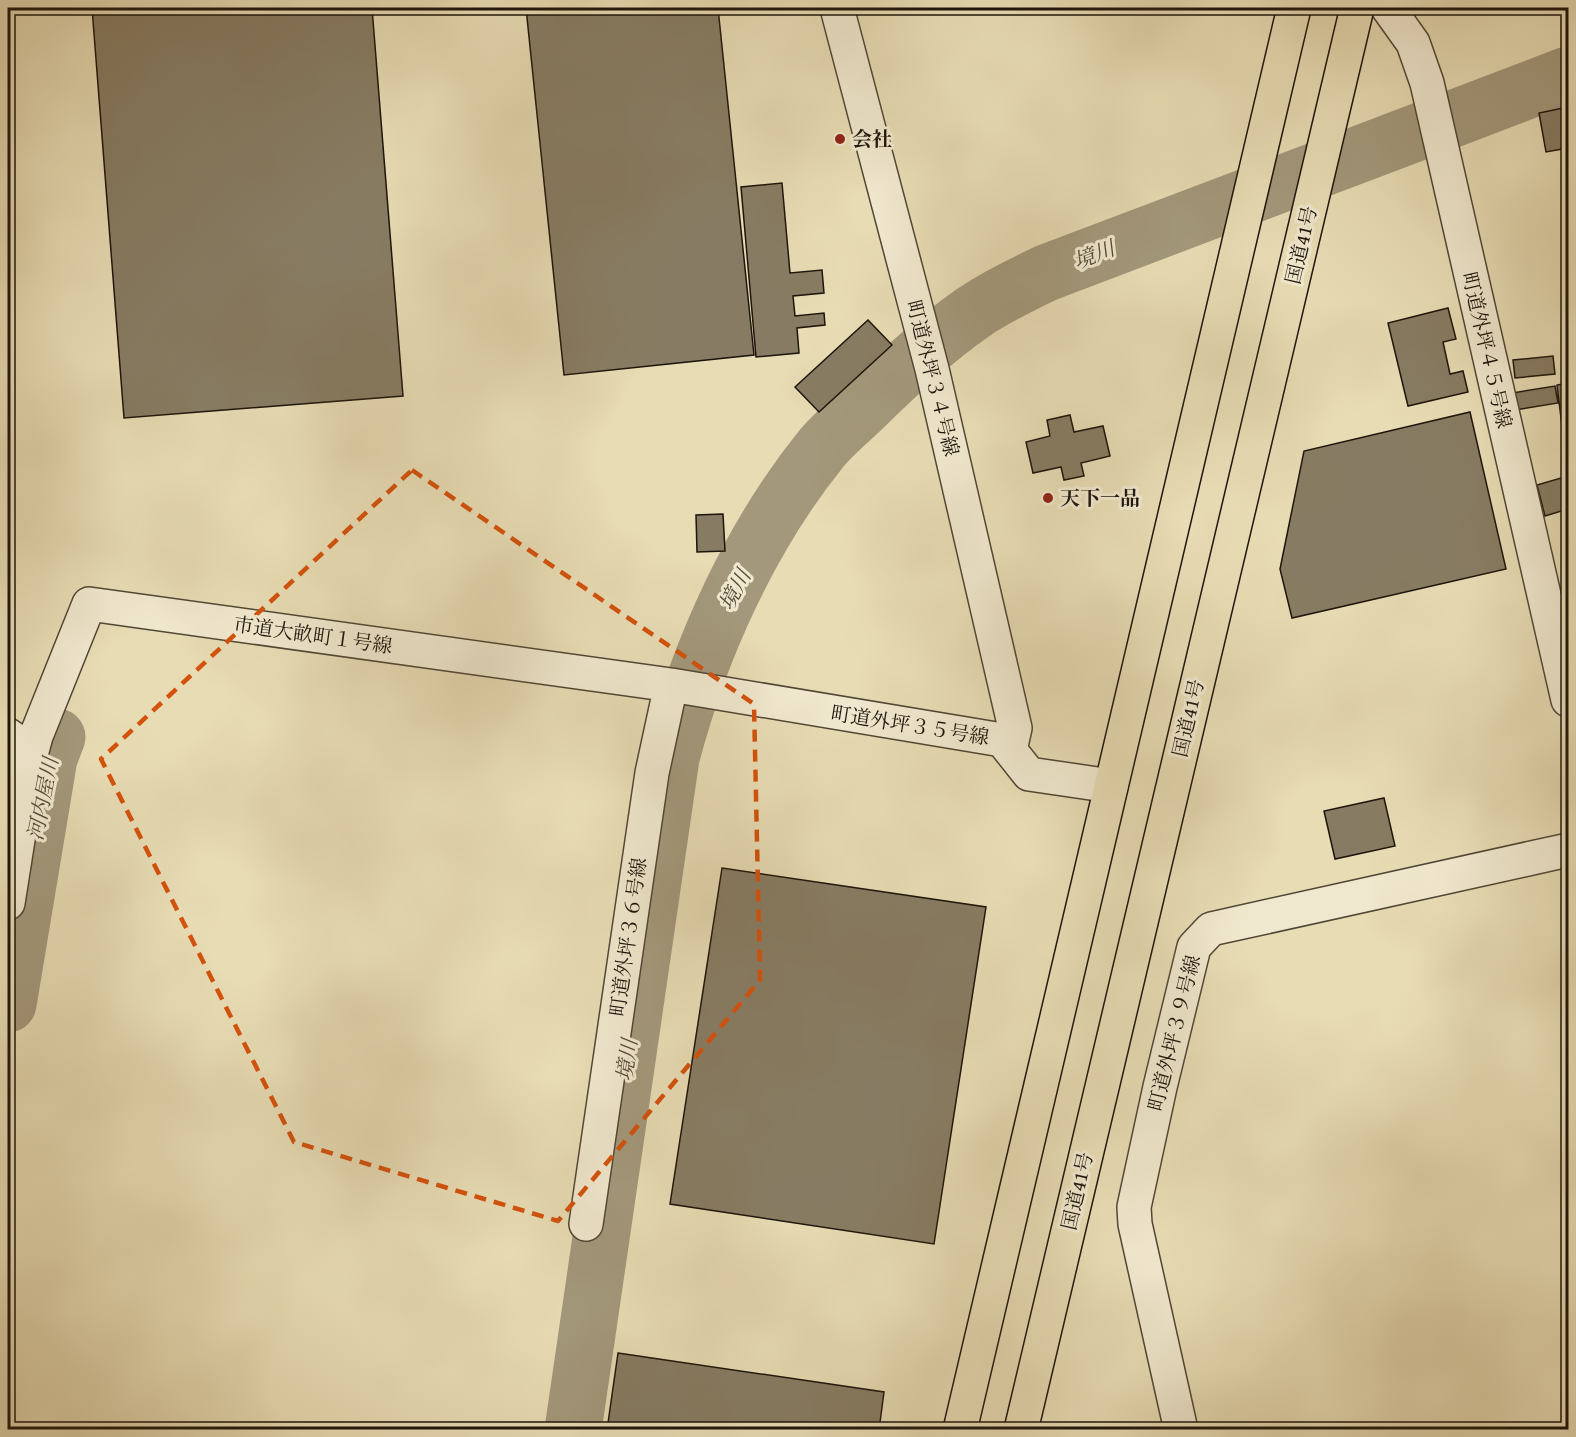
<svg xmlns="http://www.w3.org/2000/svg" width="1576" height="1437" font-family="'Gentium Book Plus','Noto Serif JP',serif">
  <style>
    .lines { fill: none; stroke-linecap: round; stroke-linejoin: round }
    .river { stroke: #a3987b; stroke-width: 57 }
    .building { fill: #877c63; stroke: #1d150c; stroke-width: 1.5 }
    .minor-casing { stroke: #504736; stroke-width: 36 }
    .highway-casing { stroke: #1d150c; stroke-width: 36 }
    .minor { stroke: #f0e8ce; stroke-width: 33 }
    .highway { stroke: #e8dcb4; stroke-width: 33 }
    .marked { fill: none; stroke: #d4520c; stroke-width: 4.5; stroke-dasharray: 12 8; stroke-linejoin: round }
    .poi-dot { fill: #8f2418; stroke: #f0e8ce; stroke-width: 2 }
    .labels { text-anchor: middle; stroke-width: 6; stroke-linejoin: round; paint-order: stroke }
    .poi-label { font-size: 20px; font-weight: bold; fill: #1d150c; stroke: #f0e8ce; text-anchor: start }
    .street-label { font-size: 20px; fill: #1d150c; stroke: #f0e8ce }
    .water-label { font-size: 21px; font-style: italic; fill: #534938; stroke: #f0e8ce }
  </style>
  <rect width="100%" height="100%" fill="#e8dcb4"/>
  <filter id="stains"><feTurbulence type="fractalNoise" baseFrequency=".00333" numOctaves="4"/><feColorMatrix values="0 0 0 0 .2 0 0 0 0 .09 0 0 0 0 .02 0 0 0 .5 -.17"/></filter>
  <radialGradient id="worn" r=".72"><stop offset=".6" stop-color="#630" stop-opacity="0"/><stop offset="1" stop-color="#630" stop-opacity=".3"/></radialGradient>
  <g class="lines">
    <path class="river" d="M1450 120 1568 75
      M8 1004 49 758 57 737
      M573 1430 671 758C699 650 750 537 821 449 834 433 852 419 867 404 900 372 935 339 974 312 996 297 1021 285 1046 273L1426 129"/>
  </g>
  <path class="building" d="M92 8H372L403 396 124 418Z
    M526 8H718L754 355 564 375Z
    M1568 107V148L1546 152 1539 113Z
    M782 183 790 273 822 270 824 293 793 296 795 316 824 313 825 325 797 328 799 353 756 357 741 187Z
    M1448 308 1456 339 1443 342 1450 374 1463 371 1468 392 1408 406 1388 323Z
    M868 320 892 345 819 412 795 387Z
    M1553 356 1555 374 1515 378 1513 360Z
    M1568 383V442L1564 443 1557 385Z
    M1555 386 1558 403 1515 410 1512 393Z
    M1470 412 1506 569 1292 618 1280 569 1304 451Z
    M1070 415 1074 432 1103 426 1110 456 1081 463 1084 476 1064 480 1061 467 1033 473 1026 442 1050 436 1047 420Z
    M1568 476V509L1545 516 1537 485Z
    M723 514 725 551 697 552 696 515Z
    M1384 798 1395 846 1335 859 1324 811Z
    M722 868 986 907 934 1244 670 1204Z
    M618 1353 884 1392 879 1430H607Z"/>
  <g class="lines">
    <defs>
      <path id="minor" d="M837 8 932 369 1015 728 1010 750
        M1388 8 1413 43 1427 83 1568 700
        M8 735 32 751 8 903
        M32 751 36 736 89 604 671 685 1002 740 1029 774 1111 786
        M586 1224 652 773 671 685
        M1181 1430 1135 1224 1134 1207 1160 1087 1194 947 1211 929 1568 850"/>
      <path id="highway" d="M960 1430 1294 8
        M1021 1430 1357 8"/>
    </defs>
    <use href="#minor" class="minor-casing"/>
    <use href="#highway" class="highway-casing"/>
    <use href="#minor" class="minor"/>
    <use href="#highway" class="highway"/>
  </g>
  <path class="marked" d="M412 470 754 704 760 980 558 1221 294 1142 101 759Z"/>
  <g class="poi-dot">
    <circle cx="840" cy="139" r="6"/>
    <circle cx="1048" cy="498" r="6"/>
  </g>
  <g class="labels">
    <g class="poi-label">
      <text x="852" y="146">会社</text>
      <text x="1060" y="505">天下一品</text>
    </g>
    <g class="street-label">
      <text transform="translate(1301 245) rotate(-77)" y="7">国道41号</text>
      <text transform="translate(1487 350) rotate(77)" y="7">町道外坪４５号線</text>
      <text transform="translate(933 378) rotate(76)" y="7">町道外坪３４号線</text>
      <text transform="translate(313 635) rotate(8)" y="7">市道大畝町１号線</text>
      <text transform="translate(1188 718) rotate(-77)" y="7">国道41号</text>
      <text transform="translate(910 725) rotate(9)" y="7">町道外坪３５号線</text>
      <text transform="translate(628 937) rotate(-82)" y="7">町道外坪３６号線</text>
      <text transform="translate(1174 1033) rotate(-76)" y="7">町道外坪３９号線</text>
      <text transform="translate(1077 1191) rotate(-77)" y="7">国道41号</text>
    </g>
    <g class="water-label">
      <text transform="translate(1094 255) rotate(-21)" y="7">境川</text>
      <text transform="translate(735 590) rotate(-62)" y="7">境川</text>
      <text transform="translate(43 799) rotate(-79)" y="7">河内屋川</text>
      <text transform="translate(627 1060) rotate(-82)" y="7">境川</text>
    </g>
  </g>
  <rect width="1576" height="1437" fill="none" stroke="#e8dcb4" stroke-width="30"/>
  <rect x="9" y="9" width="1558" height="1419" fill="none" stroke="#1d150c" stroke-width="3"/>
  <rect x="15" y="15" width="1546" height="1407" fill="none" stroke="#1d150c" stroke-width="1.5"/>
  <rect width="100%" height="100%" filter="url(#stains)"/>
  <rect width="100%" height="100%" fill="url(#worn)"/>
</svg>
